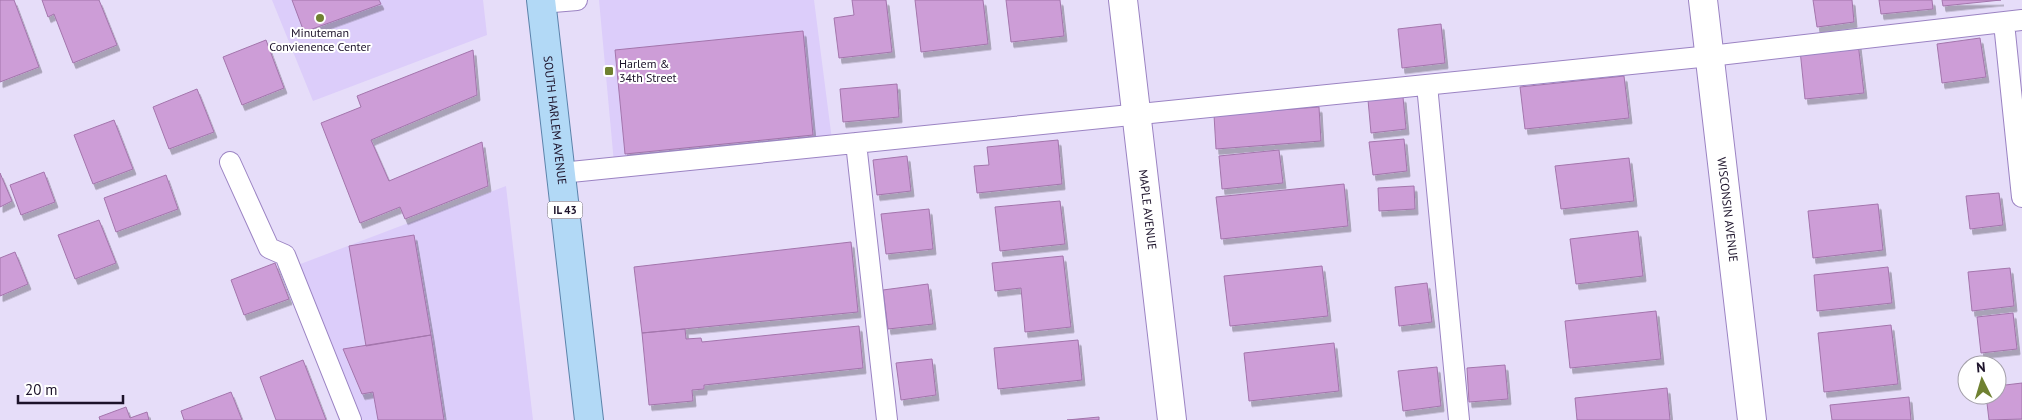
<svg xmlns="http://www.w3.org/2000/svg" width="2022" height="420" font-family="'PT Sans',sans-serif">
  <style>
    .built { fill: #dccdfa }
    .building { fill: #cd9dd7; stroke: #a375ac; filter: url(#shadow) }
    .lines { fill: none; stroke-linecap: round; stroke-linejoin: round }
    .service-casing { stroke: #9b83c3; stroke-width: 22 }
    .minor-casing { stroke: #9b83c3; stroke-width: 30 }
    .primary-casing { stroke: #5c83ab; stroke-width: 30 }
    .service { stroke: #fff; stroke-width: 20 }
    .minor { stroke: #fff; stroke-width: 28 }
    .primary { stroke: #b2d9f6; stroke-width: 28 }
    .poi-dot { fill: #6f8131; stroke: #fff; stroke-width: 2 }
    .labels { text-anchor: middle; stroke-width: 4; stroke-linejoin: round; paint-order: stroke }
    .shield { fill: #fff; stroke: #60596a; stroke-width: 1 }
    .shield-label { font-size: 11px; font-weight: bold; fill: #1c122a }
    .poi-label { font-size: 12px; fill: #1c122a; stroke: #fff }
    .street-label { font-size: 12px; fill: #1c122a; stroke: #fff }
  </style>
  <defs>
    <filter id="shadow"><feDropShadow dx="3" dy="5.5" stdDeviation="0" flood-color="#0004"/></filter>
  </defs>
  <rect width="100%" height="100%" fill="#e6ddf9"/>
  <path class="built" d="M272 0H483L487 35 313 101Z
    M599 0H814L832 140 614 163Z
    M506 186 533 420H339L282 271Z"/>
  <path class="building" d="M0 0H14L39 67 0 82Z
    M42 0H99L117 45 73 63 54 14 48 17Z
    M292 0H379L381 4 304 32Z
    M852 0H886L892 52 839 58 834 18 854 15Z
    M915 0H983L988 44 921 52Z
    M1006 0H1060L1064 36 1011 42Z
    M1813 0H1852L1854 22 1817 27Z
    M1879 0H1932L1933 9 1881 14Z
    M1942 0H2001L1943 6Z
    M1441 24 1445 63 1402 68 1398 29Z
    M803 31 813 135 625 154 615 50Z
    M1980 38 1986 77 1942 83 1937 44Z
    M266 40 284 88 242 105 223 57Z
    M1858 43 1864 93 1805 99 1800 50Z
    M473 50 477 95 371 140 389 181 482 142 488 186 405 219 400 207 360 223 321 123 361 107 357 96Z
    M1624 76 1629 118 1525 129 1520 87Z
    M897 84 899 117 843 122 840 89Z
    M197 89 214 132 169 149 153 107Z
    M1403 97 1406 129 1371 133 1368 100Z
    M1319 107 1321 141 1216 149 1214 115Z
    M114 120 133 169 93 184 74 135Z
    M1404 139 1407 171 1373 175 1369 142Z
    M1058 140 1062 184 977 193 974 166 989 165 987 147Z
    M1279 150 1283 183 1222 189 1219 156Z
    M907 156 911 191 877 195 873 160Z
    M1629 158 1634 201 1561 209 1555 166Z
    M44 172 55 202 21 215 10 185Z
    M0 173 12 201 0 207Z
    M166 175 178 209 116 232 104 198Z
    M1344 184 1348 226 1221 239 1216 197Z
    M1414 186 1415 209 1379 211 1378 188Z
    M1999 193 2003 225 1970 229 1966 196Z
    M1060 201 1065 244 1000 251 995 207Z
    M1878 204 1883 250 1813 258 1808 211Z
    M929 209 933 249 886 254 881 214Z
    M99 220 116 263 75 279 58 235Z
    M1638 231 1643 276 1576 284 1570 239Z
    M414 235 431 335 366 346 349 246Z
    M851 242 858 312 642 333 634 267Z
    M15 252 28 284 0 296V258Z
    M1063 256 1071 327 1025 332 1021 288 995 291 992 263Z
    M275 263 289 299 244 315 231 280Z
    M1322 266 1328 316 1230 326 1224 276Z
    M1888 267 1892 303 1817 311 1814 275Z
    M2010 268 2014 306 1972 311 1968 272Z
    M1427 283 1432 322 1399 326 1395 287Z
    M928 284 933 324 888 329 883 290Z
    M1656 311 1661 359 1570 368 1565 321Z
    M2013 313 2017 349 1981 353 1977 317Z
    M1891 325 1898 384 1824 392 1818 333Z
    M859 326 863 368 704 385V389L692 390 693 401 649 405 642 333 685 329 686 339 701 338 702 342Z
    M431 335 444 420H378L373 392 362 394 343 349Z
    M1078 340 1082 380 998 389 994 348Z
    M1334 343 1339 391 1249 401 1244 353Z
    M932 359 936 395 901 400 896 363Z
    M303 360 326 420H276L260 377Z
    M1505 365 1508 399 1469 402 1467 368Z
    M1437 367 1441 406 1403 411 1398 371Z
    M2022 383V419L1989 420 1986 395H1997V386Z
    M1667 388 1670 420H1577L1575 398Z
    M231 392 242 420H184L181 411Z
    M1909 397 1911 420H1832L1830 405Z
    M126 407 130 418 147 412 149 420H100L99 417Z
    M1099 417V420H1067Z"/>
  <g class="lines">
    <defs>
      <path id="service" d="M541 3 577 0
        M2004 23 2022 197
        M1427 85 1459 420
        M856 143 887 420
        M230 162 269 248 285 255 351 420
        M561 173 1710 56 2022 20"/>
      <g id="minor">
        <path id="s1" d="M1123 0 1172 420"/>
        <path id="s2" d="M1703 0 1752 420"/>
      </g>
      <g id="primary">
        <path id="s3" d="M541 0 589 420"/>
      </g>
    </defs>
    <use href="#service" class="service-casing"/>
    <use href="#minor" class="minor-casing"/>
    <use href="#primary" class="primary-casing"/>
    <use href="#service" class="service"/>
    <use href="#minor" class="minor"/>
    <use href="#primary" class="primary"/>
  </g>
  <g class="poi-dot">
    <circle cx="320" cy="18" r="5"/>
    <rect x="604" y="66" width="10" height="10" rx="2.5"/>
  </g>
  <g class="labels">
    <rect class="shield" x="547.5" y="201.5" width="35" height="17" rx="4"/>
    <g class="shield-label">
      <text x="565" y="214">IL 43</text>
    </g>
    <g class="poi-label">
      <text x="320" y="37">Minuteman<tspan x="320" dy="14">Convienence Center</tspan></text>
      <text x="619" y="68" text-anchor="start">Harlem &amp;<tspan x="619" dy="14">34th Street</tspan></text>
    </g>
    <g class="street-label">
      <text dy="4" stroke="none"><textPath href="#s3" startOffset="121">SOUTH HARLEM AVENUE</textPath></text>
      <text dy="4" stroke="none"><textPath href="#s1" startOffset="211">MAPLE AVENUE</textPath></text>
      <text dy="4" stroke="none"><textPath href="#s2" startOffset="211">WISCONSIN AVENUE</textPath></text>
    </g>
  </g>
  <g transform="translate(1982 380) rotate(355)"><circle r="24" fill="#ffffff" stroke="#a4a0aa"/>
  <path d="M0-4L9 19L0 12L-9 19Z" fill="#6f8131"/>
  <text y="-8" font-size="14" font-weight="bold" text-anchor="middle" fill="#1c122a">N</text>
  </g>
  <path d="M18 395v8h105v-8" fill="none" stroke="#1c122a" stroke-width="2.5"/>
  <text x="25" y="395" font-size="15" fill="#1c122a" stroke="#ffffff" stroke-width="4" paint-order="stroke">20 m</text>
</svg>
